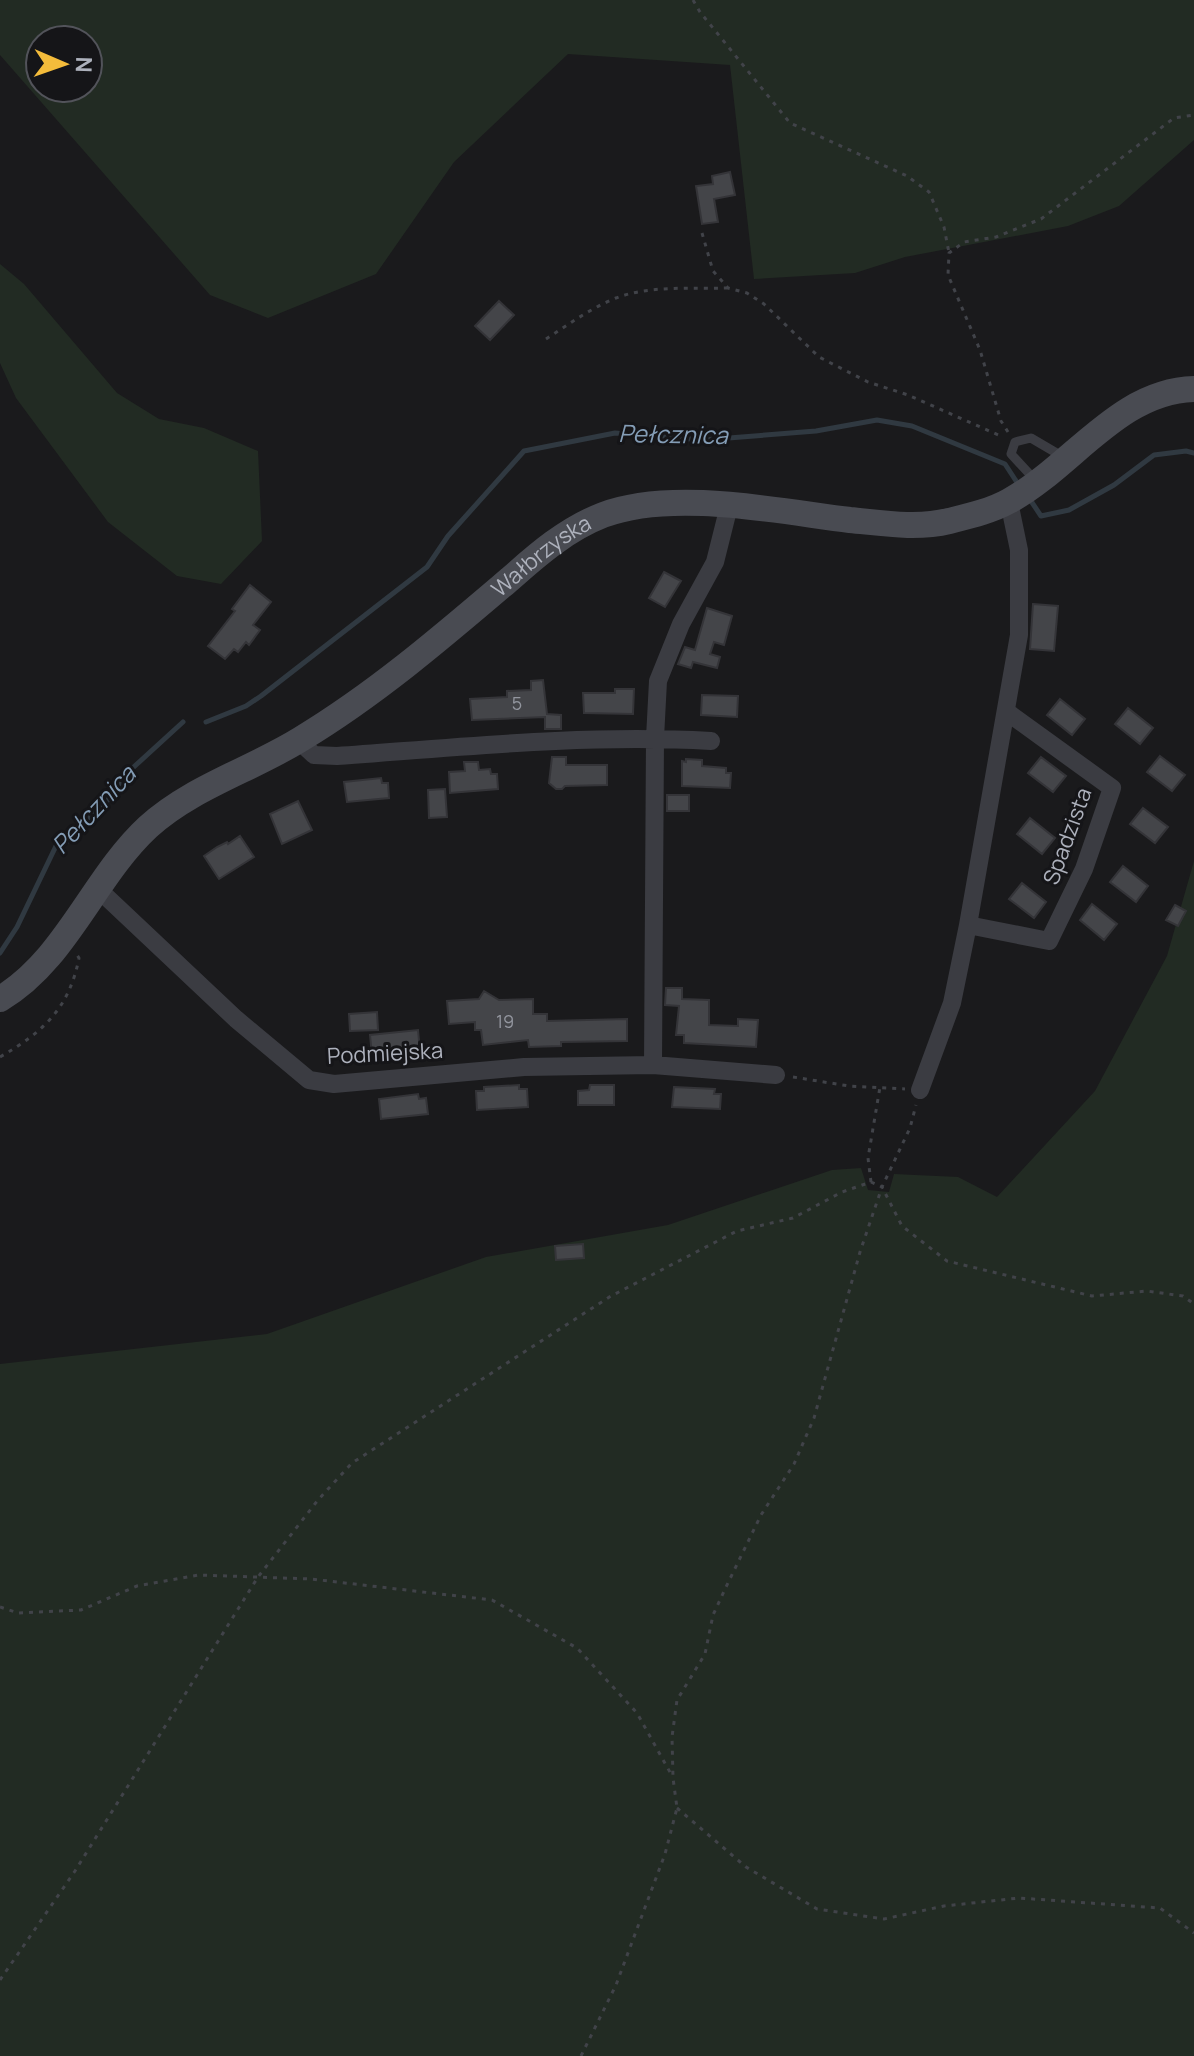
<svg xmlns="http://www.w3.org/2000/svg" width="1194" height="2056" font-family="Manrope,sans-serif">
  <style>
    .green { fill: #222b23; fill-rule: evenodd }
    .lines { fill: none; stroke-linecap: round; stroke-linejoin: round }
    .stream { stroke: #303941; stroke-width: 5 }
    .building { fill: #444549; stroke: #343438; stroke-width: 2 }
    .path { stroke: #414349; stroke-width: 3; stroke-dasharray: 4 6; stroke-linecap: butt }
    .lane { stroke: #3b3c42; stroke-width: 9 }
    .street { stroke: #3b3c42; stroke-width: 18 }
    .secondary { stroke: #494b52; stroke-width: 26 }
    .labels { text-anchor: middle; stroke-width: 6; stroke-linejoin: round; paint-order: stroke }
    .number-label { font-size: 18px; fill: #93969f }
    .street-label { font-size: 22px; fill: #adb1bc; stroke: #151518 }
    .water-label { font-size: 24px; font-style: italic; fill: #849db6; stroke: #151518 }
  </style>
  <rect width="100%" height="100%" fill="#1a1a1c"/>
  <path class="green" d="M0 0H1194V140L1119 206 1068 226 905 257 855 273 754 279 730 65 568 54 454 162 376 274 268 318 210 295 0 55ZM40 40H88V88H40Z
    M0 264 24 284 117 393 159 419 204 428 258 451 262 541 221 584 177 576 108 522 16 398 0 363Z
    M1194 861V2056H0V1364L267 1334 486 1257 668 1225 832 1170 861 1168 868 1190 889 1192 894 1174 958 1177 997 1197 1095 1091 1167 956Z"/>
  <g class="lines">
    <path class="stream" d="M1029 498 1041 516 1069 510 1114 485 1154 455 1186 451 1194 453
      M206 722 246 706 261 696 427 567 448 536 524 451 615 433 703 440 816 431 877 420 912 426 1005 464 1018 484
      M0 953 17 927 56 846 73 839 84 828 91 815 108 800 125 775 183 722"/>
  </g>
  <path class="building" d="M730 172 735 195 714 199 718 222 702 224 696 186 713 184 712 176Z
    M499 301 514 315 490 340 475 326Z
    M664 572 681 581 665 607 649 598Z
    M250 585 271 602 253 625 260 630 249 645 246 642 238 652 234 649 225 659 208 646 235 611 232 609Z
    M1033 604 1058 606 1054 651 1030 649Z
    M707 608 732 616 724 645 714 642 710 654 720 657 717 668 693 662 691 668 678 664 685 647 695 650Z
    M543 680 547 714 561 715V729H545V717L472 720 470 699 507 697V691L531 690V681Z
    M615 689H634L633 714 584 713 583 693H615Z
    M702 695 738 696 737 717 701 715Z
    M1060 699 1085 719 1072 735 1047 715Z
    M1128 708 1153 728 1140 744 1115 724Z
    M1160 756 1185 775 1172 791 1147 772Z
    M552 757H566V765H607V785L565 786 562 789H556L549 783Z
    M1041 757 1066 776 1053 792 1028 773Z
    M686 759 702 760V766L726 768V773H731L730 788 682 786V761L686 762Z
    M464 762H478L479 770 490 769 491 774H497L498 789 450 793 449 772 465 771Z
    M381 778 382 783H388L389 798 347 802 344 782Z
    M445 789 447 817 429 818 428 790Z
    M667 795H689V811H667Z
    M298 801 312 830 282 844 270 814Z
    M1143 808 1168 827 1155 843 1130 824Z
    M1030 818 1055 838 1042 854 1017 834Z
    M240 836 254 857 219 879 204 856 217 847 227 842 228 844Z
    M1123 866 1148 886 1136 902 1110 882Z
    M1022 883 1046 902 1034 918 1009 899Z
    M1092 904 1117 924 1104 940 1080 920Z
    M1175 905 1186 911 1178 926 1166 920Z
    M666 988H682V999L709 1000V1025L738 1026V1019L758 1020 756 1047 684 1043V1035H676L679 1006 665 1005Z
    M484 991 499 1000 533 999V1014H547V1021L627 1019V1041L561 1042V1046L529 1047 528 1040 483 1045 481 1030H475V1022L449 1024 447 1001 479 999Z
    M377 1012 378 1030 350 1031 349 1014Z
    M418 1030 420 1051 372 1056 370 1035Z
    M519 1085V1089H527L528 1107 477 1110 476 1091H484V1087Z
    M590 1085H614V1105H578V1091L589 1090Z
    M674 1087 715 1089 714 1094H721L720 1109 672 1107Z
    M418 1094 419 1099 426 1098 428 1114 381 1119 379 1099Z
    M583 1244 584 1258 556 1260 555 1246Z"/>
  <g class="lines">
    <path class="path" d="M693 0 700 12 790 123 907 176 929 192 944 227 949 253
      M702 233 713 271 728 288 747 293 764 304 819 357 868 382 908 395 1003 437
      M546 339C569 324 591 308 616 298 650 285 693 289 728 288
      M1008 432 1001 421 980 350 948 275 949 253 964 242 996 237 1041 219 1174 118 1194 115
      M0 1057C43 1032 69 1009 79 958L77 955
      M793 1077 849 1086 905 1089
      M871 1182 868 1158 880 1087
      M0 1607 18 1613 81 1610 137 1586 199 1575 311 1579 492 1600 577 1648 637 1713 671 1774
      M677 1808 746 1867 817 1909 884 1919 944 1906 1019 1898 1160 1908 1194 1933
      M0 1980 75 1871 258 1577 318 1500 352 1463 611 1296 737 1231 793 1218 842 1192 871 1182 882 1187 902 1226 947 1261 1092 1296 1147 1291 1183 1296 1194 1304
      M581 2056 616 1985 665 1854 677 1808 673 1778 672 1737 677 1700 705 1654 713 1615 726 1587 761 1515 794 1464 814 1418 860 1252 882 1187 910 1128 916 1105"/>
    <path class="lane" d="M1036 481 1011 454 1015 442 1031 438 1065 458"/>
    <path class="street" d="M299 741 314 755 337 756C462 747 586 734 711 741
      M97 888 236 1019 309 1080 334 1084 524 1067 653 1065 776 1075
      M968 925 1049 941 1084 869 1112 788 1007 712
      M653 1065 655 738 658 681 681 624 715 562 729 506
      M920 1090 952 1003 968 925 1019 635V550L1009 502"/>
    <path class="secondary" id="s1" d="M0 999C66 960 93 878 148 827 192 787 251 770 301 739 377 693 443 636 510 579 538 554 567 529 603 515 672 489 777 511 850 520 882 523 916 529 949 521 969 516 991 511 1009 501 1072 467 1118 391 1194 389"/>
  </g>
  <g class="labels">
    <g class="number-label">
      <text x="517" y="710">5</text>
      <text x="505" y="1028">19</text>
    </g>
    <g class="street-label">
      <text dy="8" stroke="none"><textPath href="#s1" startOffset="708">Wałbrzyska</textPath></text>
      <text transform="translate(1067 836) rotate(-70)" y="8">Spadzista</text>
      <text transform="translate(385 1053) rotate(-3)" y="8">Podmiejska</text>
    </g>
    <g class="water-label">
      <text transform="translate(673 435) rotate(1)" y="8">Pełcznica</text>
      <text transform="translate(94 810) rotate(-47)" y="8">Pełcznica</text>
    </g>
  </g>
  <g transform="translate(64 64) rotate(92)"><circle r="38" fill="#151518" stroke="#52535a" stroke-width="2"/>
  <path d="M0-6L14 30L0 20L-14 30Z" fill="#f4bc3b"/>
  <text y="-12" font-size="22" font-weight="bold" text-anchor="middle" fill="#adb1bc">N</text>
  </g>
</svg>
